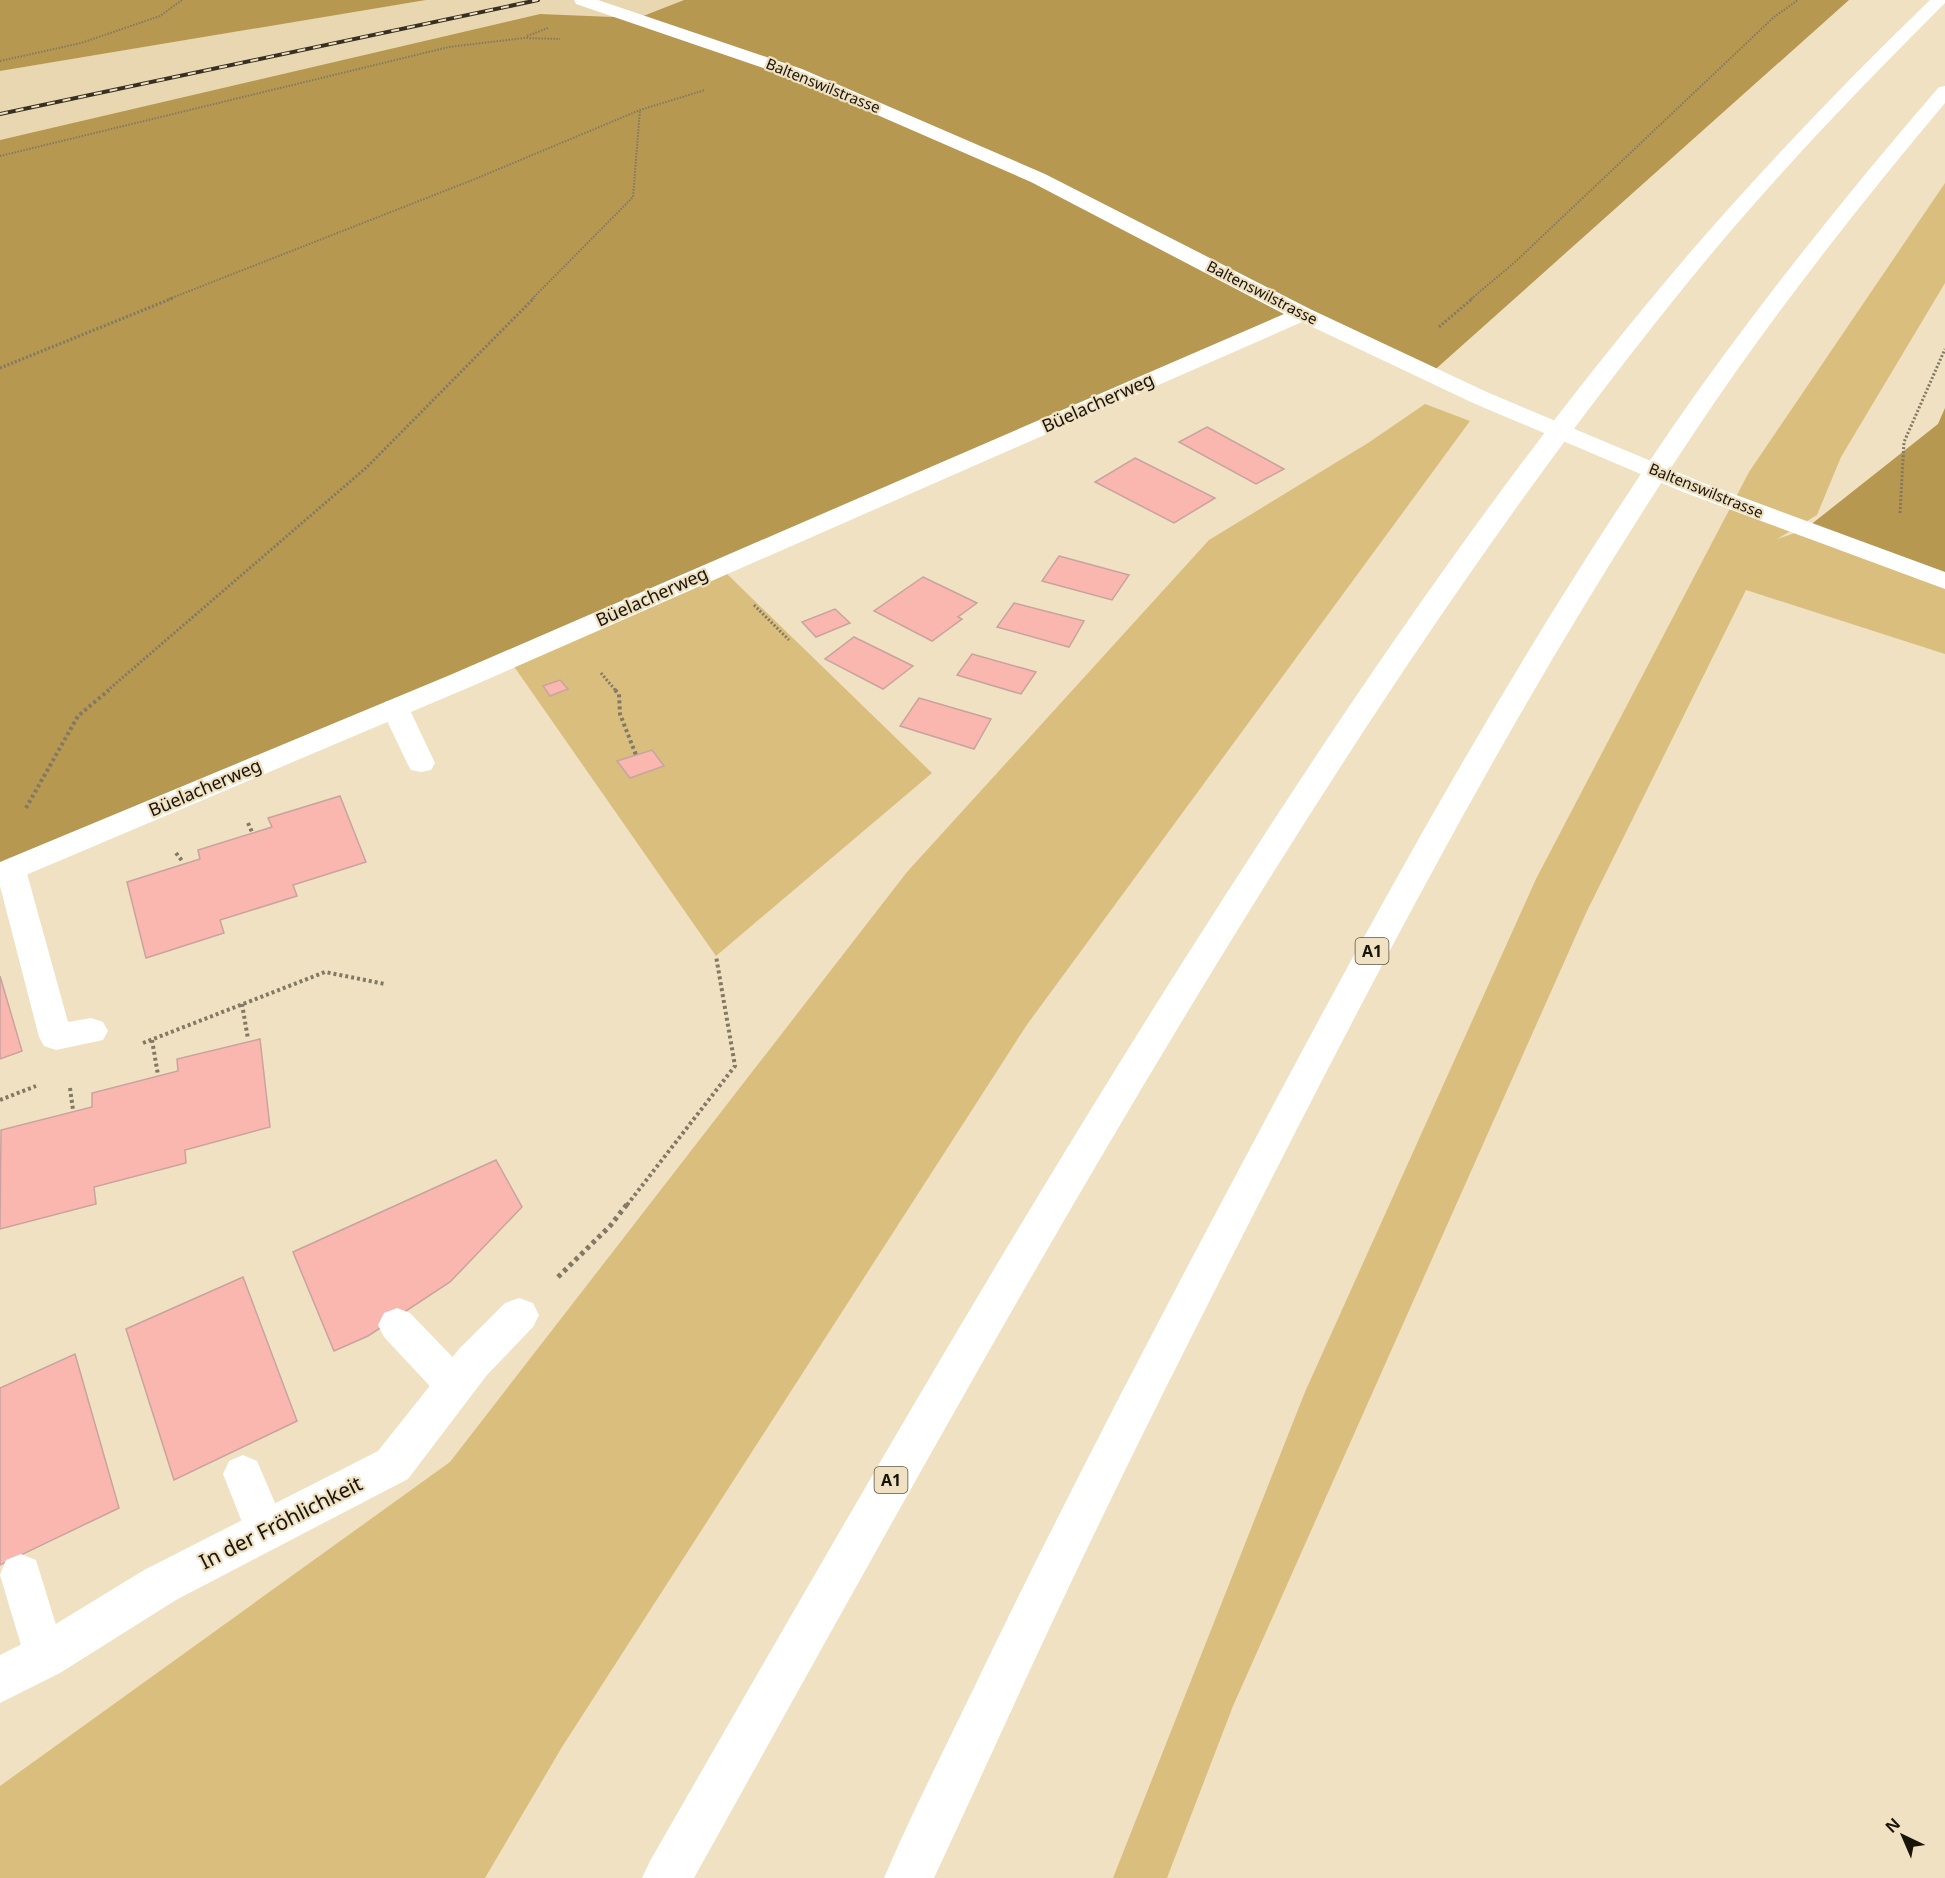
<svg xmlns="http://www.w3.org/2000/svg" width="1945" height="1878" font-family="'Noto Sans',sans-serif">
  <style>
    .built { fill: #e8d7b0 }
    .green { fill: #dabe7e }
    .forest { fill: #b79850 }
    .building { fill: #fab7b0; stroke: #c9a39f; stroke-width: 1.5 }
    .lines { fill: none; stroke-linecap: round; stroke-linejoin: round }
    .path-far3 { stroke: #827964; stroke-width: 2; stroke-dasharray: 1.5 1.5; stroke-linecap: butt }
    .path-far2 { stroke: #827964; stroke-width: 3; stroke-dasharray: 2 2; stroke-linecap: butt }
    .path-far1 { stroke: #827964; stroke-width: 4; stroke-dasharray: 3 3; stroke-linecap: butt }
    .path { stroke: #827964; stroke-width: 5; stroke-dasharray: 4 4; stroke-linecap: butt }
    .lane { fill: #fff; fill-rule: evenodd }
    .street { fill: #fff; fill-rule: evenodd }
    .highway { fill: #fff; fill-rule: evenodd }
    .rail-casing { stroke: #362f22; stroke-width: 4 }
    .rail { stroke: #efe1c1; stroke-width: 2; stroke-dasharray: 8; stroke-linecap: butt }
    .labels { text-anchor: middle; stroke-width: 4.5; stroke-linejoin: round; paint-order: stroke }
    .far-street-label { font-size: 15px; fill: #191409; stroke: #efe1c1 }
    .shield { fill: #efe1c1; stroke: #595240; stroke-width: 1.5 }
    .shield-label { font-size: 16px; font-weight: bold; fill: #191409 }
    .street-label { font-size: 18px; fill: #191409; stroke: #efe1c1 }
    .near-street-label { font-size: 21px; fill: #191409; stroke: #efe1c1 }
  </style>
  <rect width="100%" height="100%" fill="#efe1c1"/>
  <path class="built" d="M426 0H684L638 18 540 14 0 140V71Z"/>
  <path class="green" d="M1945 183V283L1841 457 1817 515 1777 539 1804 530 1945 581V654L1746 590 1586 913 1233 1706 1167 1878H1113L1305 1392 1536 879 1749 472Z
    M1425 404 1470 421 1026 1026 562 1747 485 1878H0V1786L450 1462 907 872 1209 540 1368 443Z
    M726 573 932 773 716 956 513 665Z"/>
  <path class="forest" d="M0 0H426L0 71Z
    M684 0H1849L1429 375 1302 315 0 875V140L540 14 638 18Z
    M1945 408V581L1804 530 1938 424Z"/>
  <path class="building" d="M1207 427 1284 469 1256 484 1179 442Z
    M1135 458 1215 498 1174 523 1095 482Z
    M1059 556 1129 575 1112 600 1042 581Z
    M923 577 977 603 958 617 962 619 932 641 874 611Z
    M1014 603 1084 621 1069 647 997 627Z
    M835 609 850 623 816 637 802 622Z
    M854 637 913 666 883 689 825 659Z
    M972 654 1036 672 1021 694 957 675Z
    M560 680 568 689 550 696 543 686Z
    M919 698 991 719 974 749 900 726Z
    M652 750 664 766 630 778 617 761Z
    M340 796 366 862 293 885 297 896 220 920 224 933 146 958 127 882 200 859 198 850 272 827 268 818Z
    M0 976 22 1051 0 1059Z
    M260 1039 270 1127 185 1150 186 1163 94 1187 96 1204 0 1229 1 1130 92 1107V1093L178 1071 177 1059Z
    M496 1160 522 1207 450 1282 368 1336 334 1351 293 1252Z
    M243 1277 297 1421 174 1480 126 1329Z
    M75 1354 119 1508 0 1565V1388Z"/>
  <g class="lines">
    <path class="path-far3" d="M527 36 548 28
      M0 61 81 43 160 16 182 0
      M0 156 449 47 524 38 560 39
      M169 299 475 179 640 110 705 90
      M532 299 633 197 640 110
      M1471 299 1514 263 1774 17 1798 0"/>
    <path class="path-far2" d="M1439 327 1473 298
      M0 368 173 298
      M1900 513 1904 442 1945 349
      M754 605 789 640
      M601 673 616 691
      M107 691 367 467 534 298"/>
    <path class="path-far1" d="M615 690 619 694 620 714 636 755
      M26 808 78 716 109 690
      M248 823 252 832
      M176 853 183 862
      M242 1004 248 1039
      M152 1040 158 1075
      M143 1043 325 972 385 984
      M70 1088 73 1110
      M0 1100 36 1086
      M627 1205 735 1066 716 956"/>
    <path class="path" d="M558 1277 610 1226 628 1203"/>
    <path class="lane" d="M395 699 405 702 409 708 435 763 431 770 421 772 411 770 407 763 381 708 385 702Z
      M11 859 22 862 26 870 68 1022 91 1018 103 1022 108 1031 103 1040 56 1050 44 1046 39 1037 0 886V863Z
      M397 1308 410 1313 468 1373 473 1385 468 1397 454 1403 440 1397 384 1337 378 1325 384 1313Z
      M243 1455 257 1461 287 1531 281 1545 266 1551 251 1545 223 1474 229 1461Z
      M21 1554 36 1560 66 1657 59 1672 44 1679 29 1672 0 1575 6 1560Z"/>
    <path class="street" d="M574 0H598L802 69 1045 174 1310 309 1489 393 1701 482 1945 572V589L1683 492 1473 403 1302 322 470 687 0 886V862L450 675 1284 314 1031 182 790 77 576 4Z
      M519 1298 533 1303 539 1315 533 1327 487 1375 408 1479 176 1600 60 1673 0 1703V1655L28 1641 144 1570 378 1451 459 1349 505 1303Z"/>
    <path class="highway" d="M1930 0H1945V3C1859 89 1775 176 1698 270 1518 490 1361 728 1213 970 1031 1268 864 1573 694 1878H642L650 1861C824 1558 997 1255 1184 960 1338 717 1500 475 1687 256 1764 167 1845 82 1930 0Z
      M1945 86V103C1857 208 1772 316 1696 430 1547 653 1420 889 1298 1127 1226 1268 1154 1409 1086 1551 1034 1659 985 1769 934 1878H884C910 1817 940 1758 969 1698 1046 1537 1128 1379 1211 1222 1355 950 1500 679 1674 425 1756 307 1845 196 1939 87Z"/>
    <defs>
      <path id="rail" d="M0 114 538 0"/>
    </defs>
    <use href="#rail" class="rail-casing"/>
    <use href="#rail" class="rail"/>
  </g>
  <g class="labels">
    <g class="far-street-label">
      <text transform="translate(823 86) rotate(22)" y="5">Baltenswilstrasse</text>
      <text transform="translate(1262 293) rotate(27)" y="5">Baltenswilstrasse</text>
      <text transform="translate(1706 491) rotate(22)" y="5">Baltenswilstrasse</text>
    </g>
    <g class="shield">
      <rect x="1355.5" y="938" width="33" height="26" rx="4.5"/>
      <rect x="874.5" y="1467" width="33" height="26" rx="4.5"/>
    </g>
    <g class="shield-label">
      <text x="1372" y="957">A1</text>
      <text x="891" y="1486">A1</text>
    </g>
    <g class="street-label">
      <text transform="translate(1098 403) rotate(-24)" y="6">Büelacherweg</text>
      <text transform="translate(652 597) rotate(-24)" y="6">Büelacherweg</text>
      <text transform="translate(205 788) rotate(-23)" y="6">Büelacherweg</text>
    </g>
    <g class="near-street-label">
      <text transform="translate(281 1523) rotate(-27)" y="7">In der Fröhlichkeit</text>
    </g>
  </g>
  <g transform="translate(1903 1836) rotate(316)" stroke="#efe1c1" stroke-width="4.5" paint-order="stroke">
  <path d="M0-4.5L10 22L0 15L-10 22Z" fill="#191409"/>
  <text y="-9" font-size="16" font-weight="bold" text-anchor="middle" fill="#191409">N</text>
  </g>
</svg>
